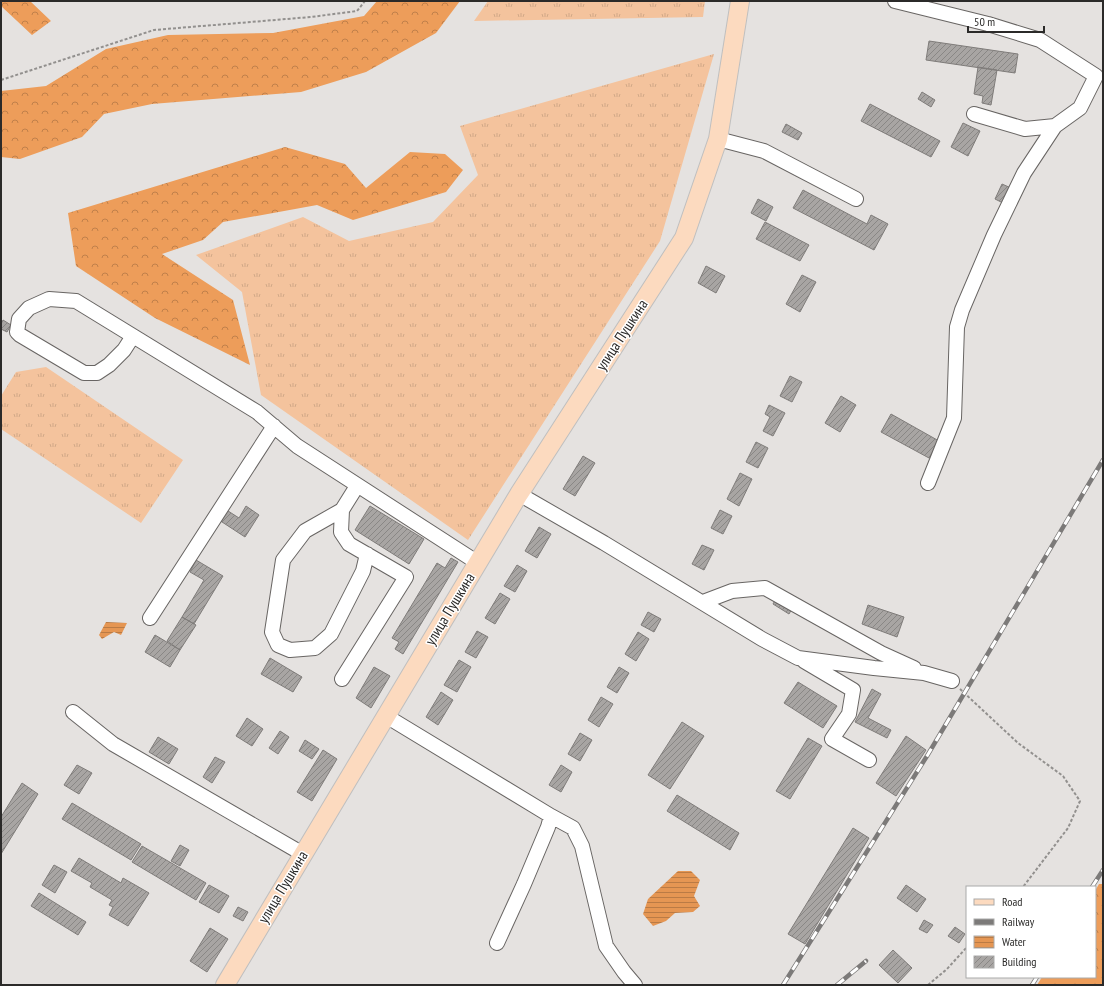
<svg xmlns="http://www.w3.org/2000/svg" width="1104" height="986" font-family="'PT Sans Narrow',sans-serif">
  <style>
    .grass { fill: url(#grass-tufts) }
    .forest { fill: url(#forest-crowns) }
    .water { fill: url(#water-rules) }
    .building { fill: url(#building-hatch); stroke: #7f7c7a }
    .lines { fill: none; stroke-linecap: round; stroke-linejoin: round }
    .minor-casing { stroke: #686563; stroke-width: 16 }
    .major-casing { stroke: #bfbfbf; stroke-width: 20 }
    .path { stroke: #92908e; stroke-width: 2; stroke-dasharray: 3 2; stroke-linecap: butt }
    .minor { stroke: #fff; stroke-width: 14 }
    .major { stroke: #fcdabf; stroke-width: 18 }
    .rail-casing { stroke: #7c7a79; stroke-width: 4.5 }
    .rail { stroke: #fff; stroke-width: 3; stroke-dasharray: 9; stroke-linecap: butt }
    .labels { text-anchor: middle; stroke-width: 3; stroke-linejoin: round; paint-order: stroke }
    .street-label { font-size: 15px; fill: #2b2a29; stroke: #fff }
  </style>
  <defs>
    <pattern id="grass-tufts" width="24" height="20" patternUnits="userSpaceOnUse"><rect width="24" height="20" fill="#f4c39d"/><path d="M3 7l-1-3M5 7V3M7 7l1-3M15 17l-1-3M17 17v-4M19 17l1-3" fill="none" stroke="#d1a887"/></pattern>
    <pattern id="forest-crowns" width="20" height="18" patternUnits="userSpaceOnUse"><rect width="20" height="18" fill="#ed9d5a"/><path d="M2 6a3 3 0 1 1 6 0M12 15a3 3 0 1 1 6 0" fill="none" stroke="#c0804a"/></pattern>
    <pattern id="water-rules" width="6" height="5" patternUnits="userSpaceOnUse"><rect width="6" height="5" fill="#e59653"/><path d="M0 2.5h6" fill="none" stroke="#ba7b45"/></pattern>
    <pattern id="building-hatch" width="6" height="6" patternUnits="userSpaceOnUse"><rect width="6" height="6" fill="#a8a5a3"/><path d="M-1 1l2-2M0 6l6-6M5 7l2-2" fill="none" stroke="#898785"/></pattern>
  </defs>
  <rect width="100%" height="100%" fill="#e5e2e0"/>
  <path class="grass" d="M488 1H705L703 17 474 21Z
    M714 54 660 241 468 540 261 395 242 292 196 255 303 217 349 241 433 222 478 175 460 126Z
    M46 367 183 460 141 523 1 429V396L16 372Z"/>
  <path class="forest" d="M1 1H30L51 21 32 35 1 6Z
    M377 1H460L436 33 366 72 301 92 152 104 104 114 82 137 20 159 1 157V91L46 86 106 49 168 35 273 33 364 16Z
    M285 147 345 164 366 188 410 152 445 154 463 170 446 192 353 220 317 205 223 222 203 240 162 254 233 300 250 365 155 318 76 266 68 213Z
    M1099 884H1103V985H1037L1042 977H1095V891Z"/>
  <path class="water" d="M106 622H107L127 623 121 635 114 632 102 639 99 635Z
    M678 871H691L700 880 694 896 700 906 693 912 675 913 666 921 653 926 643 914 648 899Z"/>
  <path class="building" d="M929 41 1018 54 1015 73 926 60Z
    M978 67 997 70 991 105 982 103 983 96 974 94Z
    M922 92 935 100 931 107 918 99Z
    M870 104 940 141 931 157 861 121Z
    M963 123 980 131 968 156 951 147Z
    M786 124 802 133 798 140 782 132Z
    M1002 184 1011 188 1003 203 995 199Z
    M803 190 867 224 871 215 888 224 874 250 793 208Z
    M758 199 773 207 766 221 751 213Z
    M765 222 809 245 800 261 756 239Z
    M706 266 725 276 716 293 698 283Z
    M802 275 816 282 800 312 786 304Z
    M3 320 11 325 7 332 1 329V324Z
    M790 376 802 382 792 402 780 396Z
    M841 396 856 405 840 432 825 423Z
    M769 405 785 413 773 436 763 431 770 417 765 414Z
    M891 414 939 441 929 458 881 432Z
    M756 442 768 448 758 468 746 462Z
    M583 456 595 463 575 496 563 489Z
    M740 473 752 479 739 506 727 499Z
    M246 506 259 515 245 537 219 520 225 509 239 518Z
    M370 506 424 539 409 564 355 530Z
    M720 510 732 516 723 534 711 528Z
    M539 527 551 534 537 558 525 551Z
    M702 545 714 550 704 570 692 564Z
    M451 558 458 562 403 654 395 649 399 642 392 638 437 563 445 568Z
    M196 560 223 576 194 624 182 617 204 580 190 572Z
    M517 565 527 571 515 592 504 586Z
    M780 591 797 600 789 614 773 604Z
    M500 593 510 599 495 624 485 618Z
    M868 605 904 617 897 637 862 624Z
    M648 612 661 619 654 632 641 625Z
    M182 617 196 625 180 650 167 641Z
    M477 631 488 637 476 658 465 652Z
    M638 632 649 639 636 661 625 654Z
    M155 635 180 650 170 667 145 652Z
    M270 658 302 677 293 692 261 674Z
    M459 660 471 667 457 692 444 685Z
    M374 667 390 676 371 708 356 698Z
    M619 667 629 673 617 693 607 687Z
    M798 682 837 706 823 728 784 703Z
    M872 689 881 694 868 718 891 730 887 738 855 722Z
    M441 692 453 700 438 725 426 717Z
    M601 697 613 704 599 727 588 720Z
    M247 718 263 729 252 746 236 736Z
    M682 722 704 736 670 789 648 775Z
    M280 731 289 737 278 754 269 748Z
    M580 733 592 740 580 761 568 754Z
    M906 736 926 750 896 796 876 783Z
    M158 737 178 749 169 764 149 752Z
    M808 738 822 746 790 799 776 791Z
    M305 740 319 749 312 759 299 751Z
    M323 750 337 759 312 801 297 792Z
    M215 757 225 762 212 783 203 777Z
    M77 765 92 773 79 794 64 785Z
    M561 765 572 772 561 792 549 785Z
    M22 783 38 794 1 854V817Z
    M677 795 739 833 730 850 667 811Z
    M72 803 141 844 131 860 62 819Z
    M853 828 869 838 805 944 788 934Z
    M180 845 189 850 180 866 171 861Z
    M142 846 206 883 196 900 132 862Z
    M79 858 121 883 123 878 149 893 128 926 109 915 113 907 109 905 112 900 90 887 92 883 71 871Z
    M54 865 67 872 55 893 42 885Z
    M209 885 229 896 219 913 199 902Z
    M906 885 926 899 917 912 897 898Z
    M39 893 86 922 78 935 31 906Z
    M238 907 248 912 243 921 233 916Z
    M924 920 933 925 927 933 919 929Z
    M955 927 965 934 959 943 948 936Z
    M210 928 228 939 207 972 190 961Z
    M893 950 912 968 898 983 879 965Z"/>
  <g class="lines">
    <defs>
      <path id="minor" d="M895 1 988 24 1040 40 1096 76 1080 108 1055 126 1025 129 974 114
        M718 139 764 151 856 199
        M133 336 124 350 109 365 97 373H84L20 335 17 332 19 319 29 308 49 299 76 301 257 412 297 446 478 563
        M928 483 954 418 957 327 962 310 994 235 1024 173 1055 126
        M519 494 604 543 762 639 798 658 874 668 924 673 952 681
        M342 510 305 531 283 560 272 632 278 645 290 650 315 648 331 634 363 571 367 554
        M703 602 732 591 765 588 881 653 914 668
        M150 618 274 426
        M804 661 853 690 849 714 832 739 869 760
        M342 679 406 577 349 544 341 532 342 510 357 486
        M73 712 113 744 303 854
        M386 716 551 816 548 827 524 884 497 943
        M551 816 573 828 582 846 606 946 624 972 635 985"/>
      <path id="major" d="M225 985 519 494 684 238 718 139 740 1"/>
    </defs>
    <use href="#minor" class="minor-casing"/>
    <use href="#major" class="major-casing"/>
    <path class="path" d="M1 80 154 30 311 17 357 11 365 1
      M960 689 1018 743 1063 776 1080 801 1068 828 1023 887
      M928 985 947 969 967 947"/>
    <use href="#minor" class="minor"/>
    <use href="#major" class="major"/>
    <defs>
      <path id="rail" d="M1092 887 1103 870
        M783 985 927 756 1103 460
        M837 985 866 961
        M1032 985 1037 977"/>
    </defs>
    <use href="#rail" class="rail-casing"/>
    <use href="#rail" class="rail"/>
  </g>
  <g class="labels">
    <g class="street-label">
      <text transform="translate(622 335) rotate(-57)" y="5">улица Пушкина</text>
      <text transform="translate(450 609) rotate(-59)" y="5">улица Пушкина</text>
      <text transform="translate(283 887) rotate(-59)" y="5">улица Пушкина</text>
    </g>
  </g>
  <rect width="1104" height="986" fill="none" stroke="#2b2a29" stroke-width="4"/>
  <rect x="966" y="886" width="130" height="92" fill="#ffffff" stroke="#aaaaa9"/>
  <rect x="974" y="899" width="20" height="6" fill="#fcdabf" stroke="#aaaaa9"/>
  <text x="1002" y="906" font-size="12" fill="#2b2a29">Road</text>
  <rect x="974" y="919" width="20" height="6" fill="#7c7a79" stroke="#aaaaa9"/>
  <text x="1002" y="926" font-size="12" fill="#2b2a29">Railway</text>
  <rect x="974" y="936" width="20" height="12" fill="url(#water-rules)" stroke="#aaaaa9"/>
  <text x="1002" y="946" font-size="12" fill="#2b2a29">Water</text>
  <rect x="974" y="956" width="20" height="12" fill="url(#building-hatch)" stroke="#aaaaa9"/>
  <text x="1002" y="966" font-size="12" fill="#2b2a29">Building</text>
  <path d="M968 26v6h76v-6" fill="none" stroke="#2b2a29" stroke-width="2"/>
  <text x="974" y="26" font-size="12" fill="#2b2a29" stroke="#ffffff" stroke-width="3" paint-order="stroke">50 m</text>
</svg>
